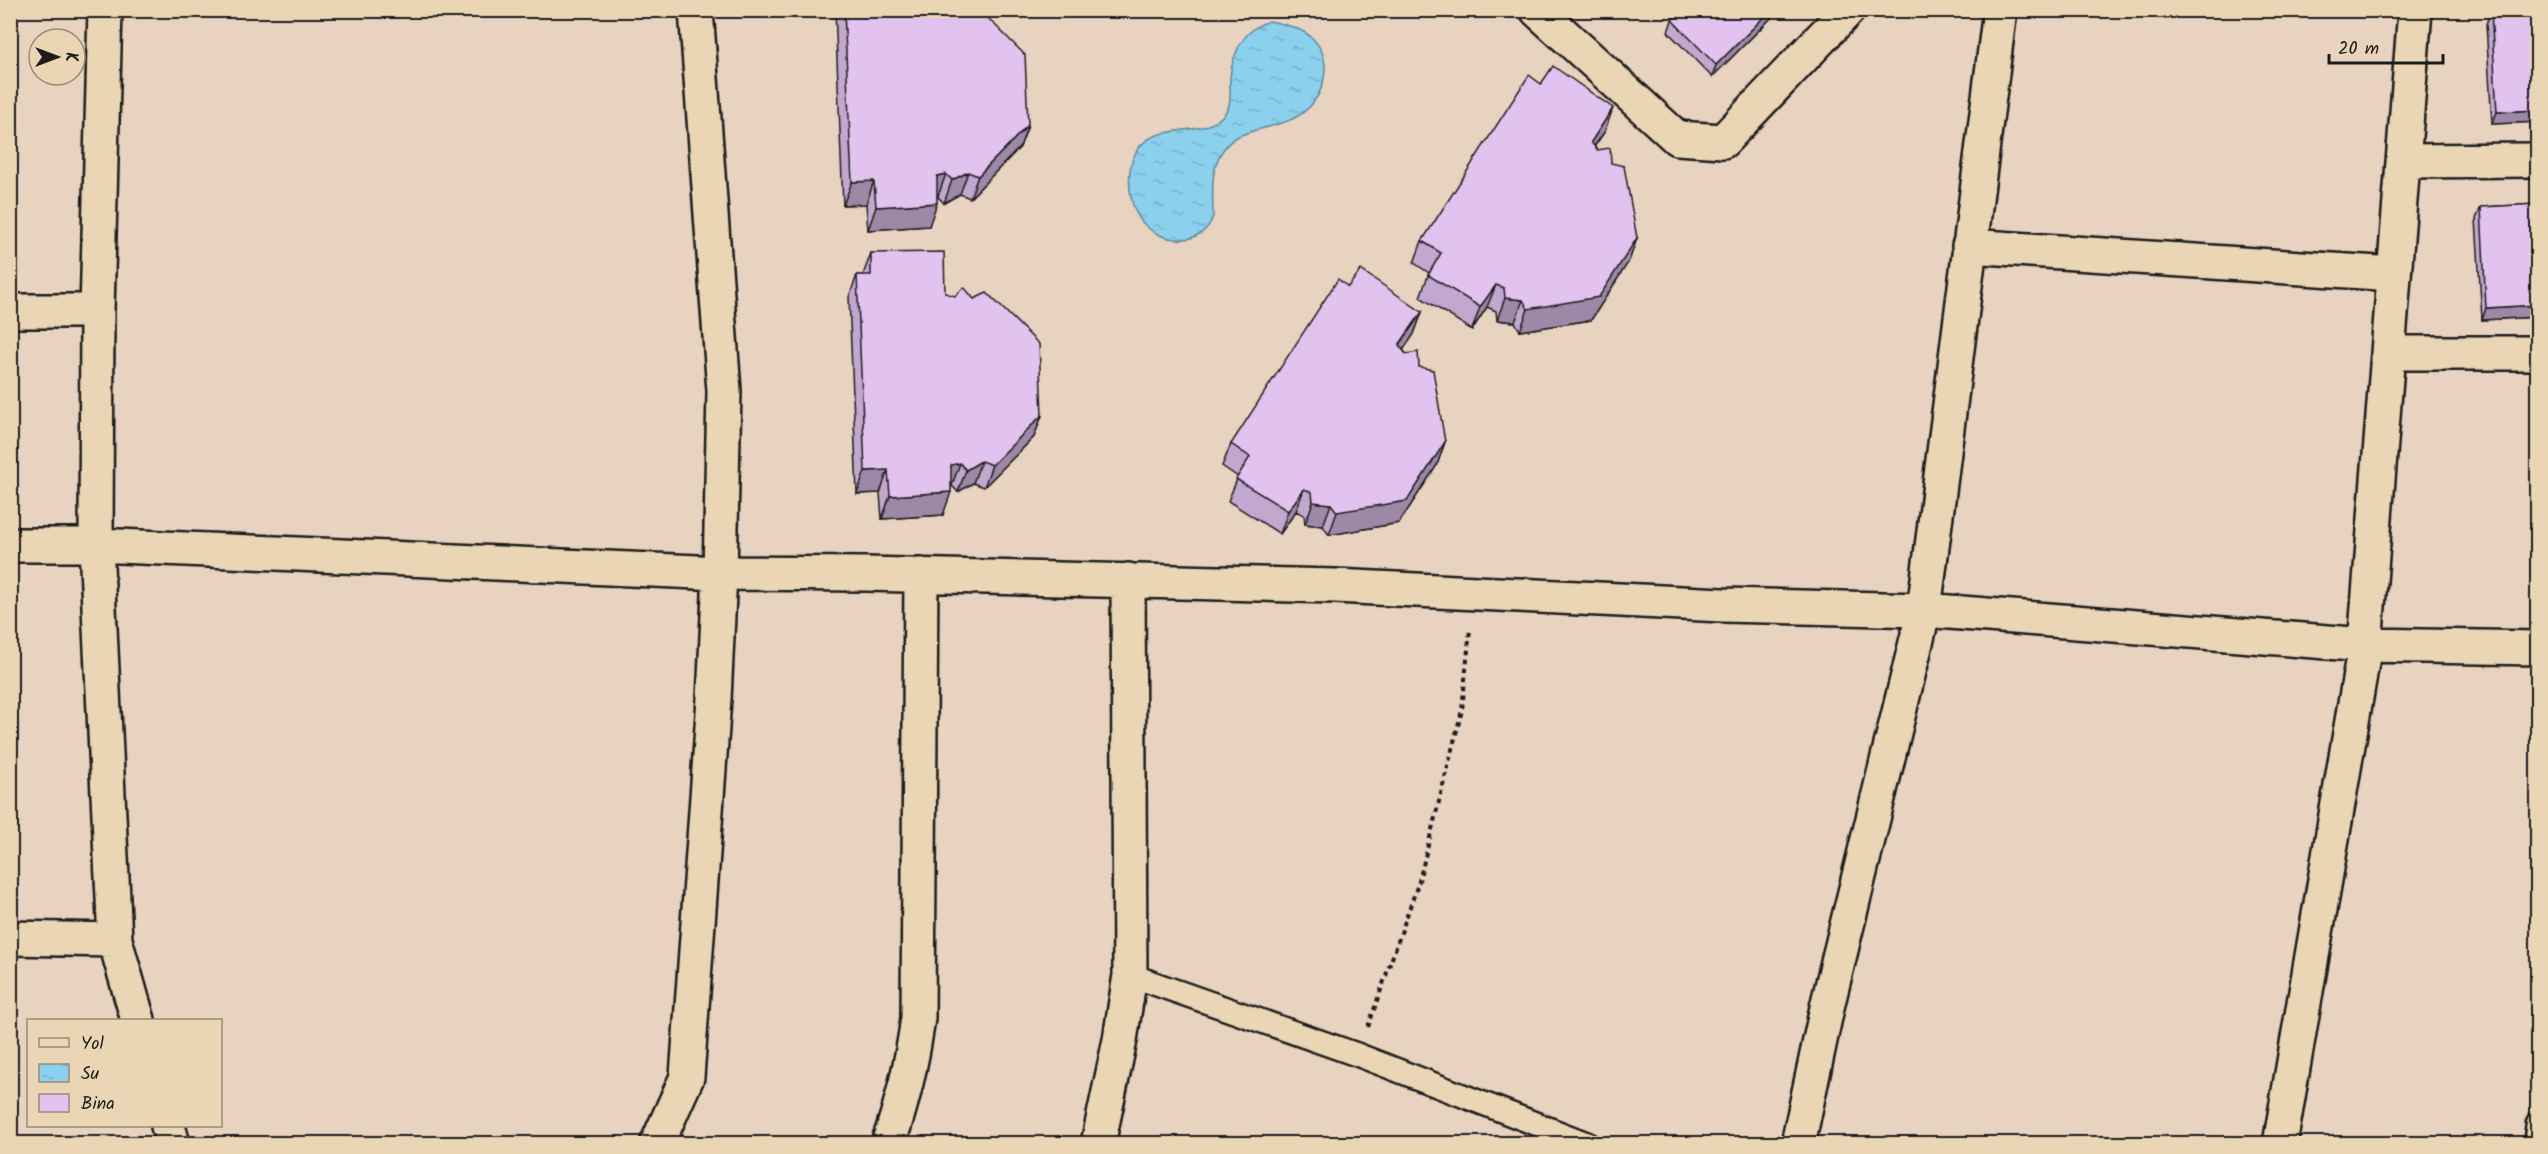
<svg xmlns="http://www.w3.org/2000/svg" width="2548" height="1154" font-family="Kalam,sans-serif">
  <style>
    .water { fill: url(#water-ripples); stroke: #5f8899; stroke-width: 1.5 }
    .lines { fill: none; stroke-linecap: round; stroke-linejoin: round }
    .lane-casing { stroke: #1c1c1c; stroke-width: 27 }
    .street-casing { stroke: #1c1c1c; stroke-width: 38 }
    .path { stroke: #1c1c1c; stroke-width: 4; stroke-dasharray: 4.5 4.5; stroke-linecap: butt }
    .lane { stroke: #ead6b4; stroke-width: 22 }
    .street { stroke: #ead6b4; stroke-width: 33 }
    .wall { fill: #c2a7ce; stroke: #1c1c1c; stroke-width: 1.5 }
    .shaded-wall { fill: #9e88a7; stroke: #1c1c1c; stroke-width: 1.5 }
    .building { fill: #e2c2ef; stroke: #1c1c1c; stroke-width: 1.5 }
  </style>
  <defs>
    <pattern id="water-ripples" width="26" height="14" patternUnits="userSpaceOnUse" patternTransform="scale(1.5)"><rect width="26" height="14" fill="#8bd0ed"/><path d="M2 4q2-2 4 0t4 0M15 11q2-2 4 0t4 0" fill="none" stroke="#77b2cb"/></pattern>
  </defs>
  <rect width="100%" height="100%" fill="#e8d2c0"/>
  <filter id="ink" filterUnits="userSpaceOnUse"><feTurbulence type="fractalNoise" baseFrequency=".0167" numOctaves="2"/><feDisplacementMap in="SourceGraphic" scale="12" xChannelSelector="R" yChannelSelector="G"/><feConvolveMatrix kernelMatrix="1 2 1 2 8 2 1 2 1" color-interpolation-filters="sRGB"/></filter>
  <g filter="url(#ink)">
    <path class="water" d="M1269 21C1284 24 1304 28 1315 41 1331 59 1326 87 1312 104 1288 133 1245 123 1226 146 1209 166 1213 191 1213 216 1204 246 1165 245 1145 225 1128 209 1125 172 1136 152 1155 119 1203 141 1225 113 1233 103 1229 89 1230 77 1233 52 1244 29 1269 21Z"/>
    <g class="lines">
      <defs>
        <path id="lane" d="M1130 975 1358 1055 1588 1144
          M2535 1144 2538 1123"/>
        <path id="street" d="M105 10 97 311 96 545 115 940 138 1020
          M1537 10 1677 138 1723 141 1848 10
          M2403 161 2538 160
          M1969 246 2394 274
          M10 311H97
          M2388 353H2538
          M10 545H96L720 573 866 574 1335 586 1723 605 1924 610 2365 645 2538 648
          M10 938 115 940
          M168 1126 173 1144
          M657 1144 687 1077 714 699 720 573 724 391 696 10
          M888 1144C903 1102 912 1062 918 1018L921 575
          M1098 1144 1120 1040 1130 975 1128 580
          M1798 1144 1828 1003 1924 610 2000 10
          M2280 1144 2365 645 2415 10"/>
      </defs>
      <use href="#lane" class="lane-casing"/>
      <use href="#street" class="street-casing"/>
      <path class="path" d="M1368 1027 1419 881 1462 710 1470 629"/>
      <use href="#lane" class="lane"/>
      <use href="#street" class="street"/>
    </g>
    <path class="wall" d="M835 10H980L1028 125 1020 147 970 198 960 194 944 203 937 196 929 226 868 230 866 204 843 205Z
      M1682 10H1779L1712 77 1668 32 1672 20Z
      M2538 10V122L2492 124 2486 24 2491 11Z
      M1605 131 1594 147 1611 163 1637 238 1629 261 1591 320 1520 331 1515 322 1497 320 1496 311 1487 307 1472 330 1420 297 1429 273 1414 263 1422 241Z
      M2538 204V317L2482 320 2476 219 2481 207Z
      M871 253 945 293 1042 415 1034 437 984 487 973 483 958 492 951 485 943 515 882 519 880 493 857 494 849 297 857 275H863Z
      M1422 312 1414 334 1403 350 1419 367 1445 442 1437 465 1399 523 1329 535 1323 526 1305 524 1304 515 1296 511 1280 534 1228 501 1238 477 1222 466 1231 444Z"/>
    <path class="shaded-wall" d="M1771 10H1779L1712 77 1716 65Z
      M1613 108 1605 131 1582 164 1591 142Z
      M2538 110V122L2492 124 2497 112Z
      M1028 125 1020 147 970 198 978 176Z
      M968 172 960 194 944 203 952 180Z
      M946 174 938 196 929 198 937 176Z
      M874 181 866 204 843 205 852 182Z
      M937 203 929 226 868 230 876 207Z
      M1637 238 1629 261 1591 320 1520 331 1528 309Z
      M1496 285 1487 307 1472 330 1480 307Z
      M1505 298 1523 300 1515 322 1497 320Z
      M2538 305V317L2482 320 2486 308Z
      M1422 312 1414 334 1391 368 1399 345Z
      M1042 415 1034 437 984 487 992 465Z
      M1445 442 1437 465 1399 523 1329 535 1337 512Z
      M981 461 973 483 958 492 966 470Z
      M960 463 952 485 943 487 951 465Z
      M888 470 880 493 857 494 865 471Z
      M1304 489 1296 511 1280 534 1288 511Z
      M951 492 943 515 882 519 890 496Z
      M1313 502 1331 504 1323 526 1305 524Z"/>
    <path class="building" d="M844 10H980L1025 55 1028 125 978 176 968 172 952 180 946 174 937 176V203L876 207 874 181 852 182Z
      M1682 10H1771L1716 65 1672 20Z
      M2506 10H2538V110L2497 112 2491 11Z
      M1553 66 1613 108 1591 142 1597 150 1610 148 1611 163 1624 166 1637 238 1599 297 1528 309 1523 300 1505 298 1504 288 1496 285 1480 307 1428 275 1441 253 1422 241 1529 75 1541 84Z
      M2538 204V305L2486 308 2481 207Z
      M944 252 945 293 955 296 964 287 974 299 987 293 1039 344 1042 415 992 465 981 461 966 470 960 463 951 465V492L890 496 888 470 865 471 857 275H871V253Z
      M1361 270 1422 312 1399 345 1406 354 1418 352 1419 367 1433 370 1445 442 1407 501 1337 512 1331 504 1313 502 1312 492 1304 489 1288 511 1236 479 1250 457 1231 444 1338 279 1348 287Z"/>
  </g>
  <rect width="2548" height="1154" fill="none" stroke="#ead6b4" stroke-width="36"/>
  <rect x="18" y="18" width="2512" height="1118" fill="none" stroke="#1c1c1c" stroke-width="2" filter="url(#ink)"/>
  <rect x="27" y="1019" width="195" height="108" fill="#ead6b4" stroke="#988c77" stroke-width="1.5"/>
  <rect x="39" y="1038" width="30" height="9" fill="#ead6b4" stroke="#988c77" stroke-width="1.5"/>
  <text x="81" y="1049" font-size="18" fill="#1c1c1c">Yol</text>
  <rect x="39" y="1064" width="30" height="18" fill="url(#water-ripples)" stroke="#988c77" stroke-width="1.5"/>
  <text x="81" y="1079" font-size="18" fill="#1c1c1c">Su</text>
  <rect x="39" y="1094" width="30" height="18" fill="#e2c2ef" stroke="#988c77" stroke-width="1.5"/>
  <text x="81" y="1109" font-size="18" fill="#1c1c1c">Bina</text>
  <g transform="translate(57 57) rotate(90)"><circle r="28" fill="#ead6b4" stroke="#988c77" stroke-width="1.5"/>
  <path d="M0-4.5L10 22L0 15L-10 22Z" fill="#1c1c1c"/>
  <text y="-9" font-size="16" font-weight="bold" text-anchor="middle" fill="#1c1c1c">K</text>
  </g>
  <path d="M2329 54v9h114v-9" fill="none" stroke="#1c1c1c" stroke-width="3"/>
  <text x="2338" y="54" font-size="18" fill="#1c1c1c" stroke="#ead6b4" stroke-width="4.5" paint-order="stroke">20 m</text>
</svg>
